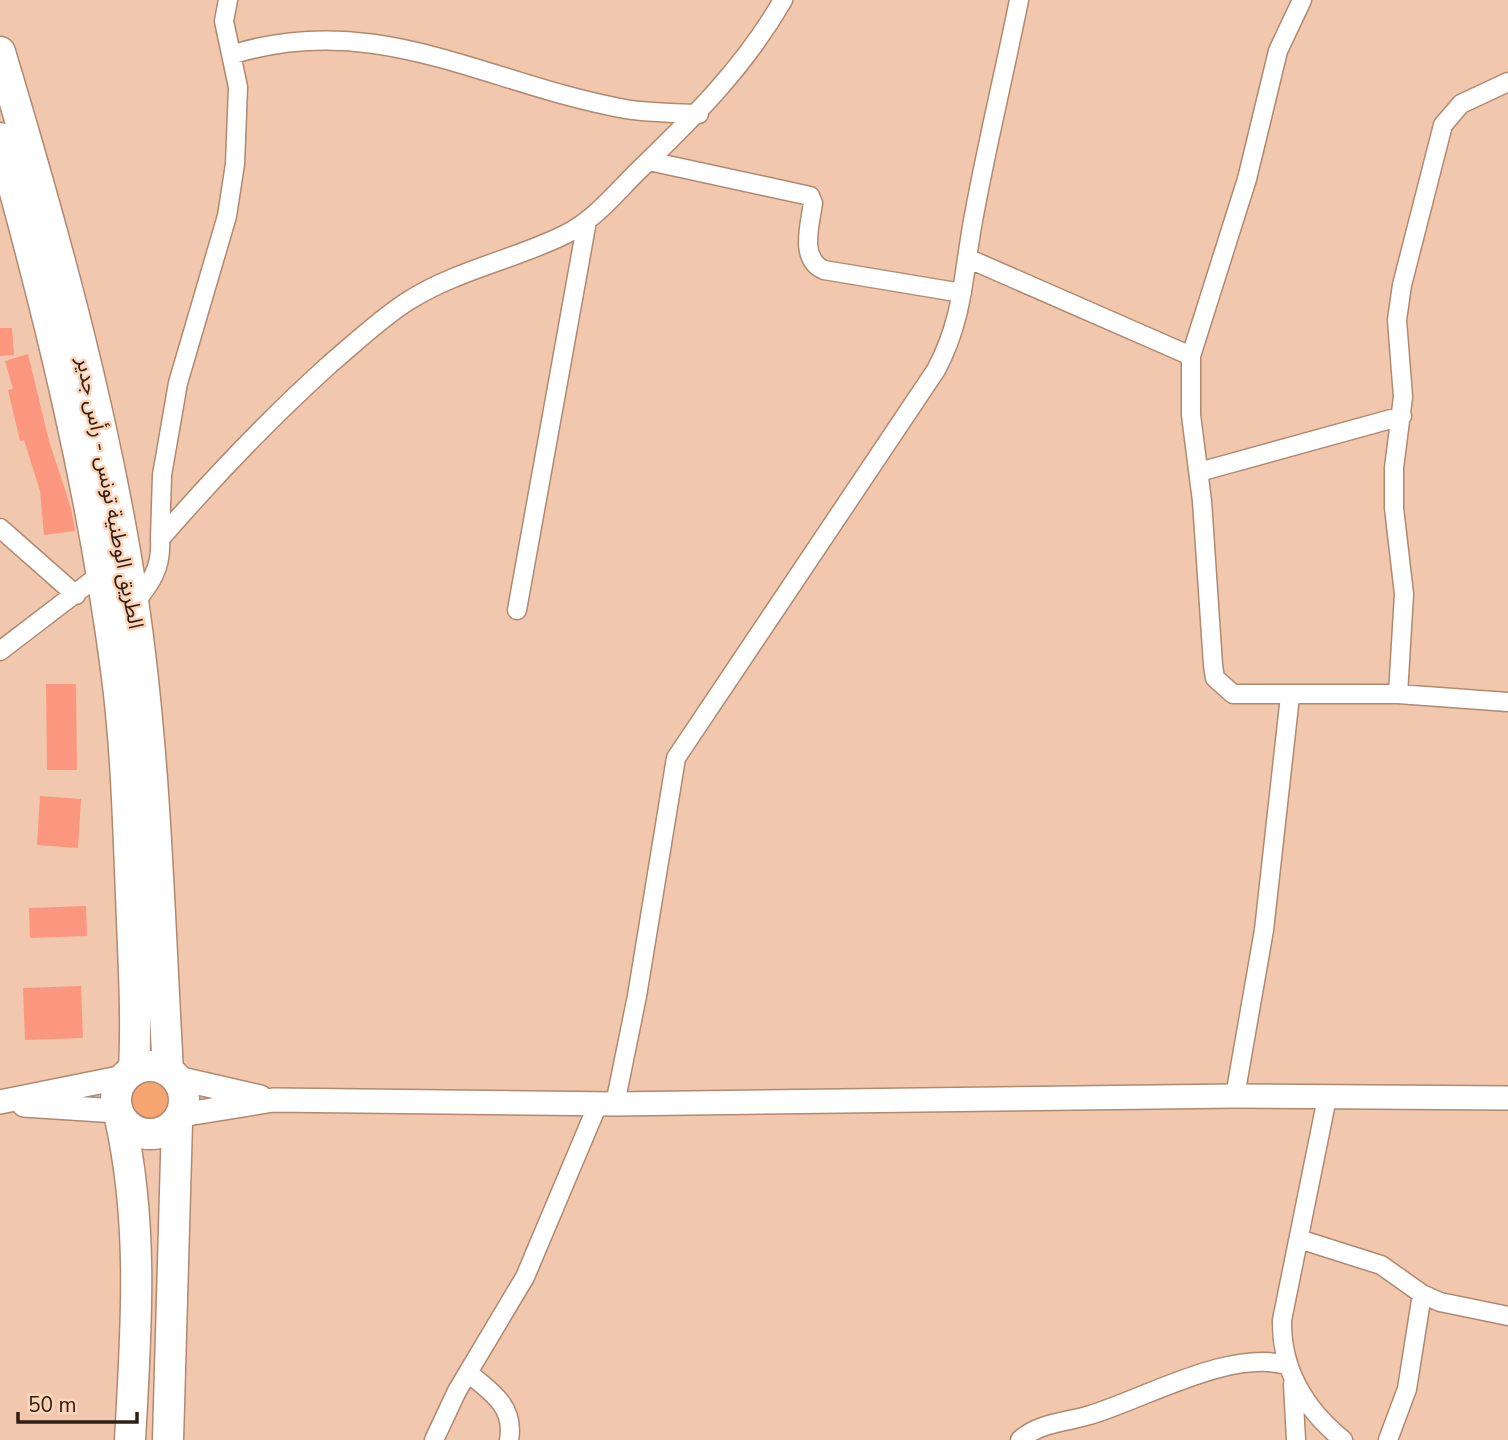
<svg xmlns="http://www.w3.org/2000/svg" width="1508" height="1440" font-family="'Nunito Sans','Noto Sans Arabic',sans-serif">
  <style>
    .green { fill: #f4a570 }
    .building { fill: #fb977f }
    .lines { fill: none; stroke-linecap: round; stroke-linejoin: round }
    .street-casing { stroke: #b08970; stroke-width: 21 }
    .secondary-casing { stroke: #b08970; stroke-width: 26 }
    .highway-casing { stroke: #b08970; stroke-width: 33 }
    .street { stroke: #fff; stroke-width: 18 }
    .secondary { stroke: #fff; stroke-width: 23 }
    .highway { stroke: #fff; stroke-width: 30 }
    .labels { text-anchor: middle; stroke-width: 5; stroke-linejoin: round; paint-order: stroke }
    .street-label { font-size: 21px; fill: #2f2016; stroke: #fed4b9 }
  </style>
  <rect width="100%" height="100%" fill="#f1c7ad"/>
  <path class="green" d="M125 1101a24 24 0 1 1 48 0a24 24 0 1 1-48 0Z"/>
  <path class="building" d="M0 328H12L14 355 0 356Z
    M28 354 49 441 71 508 75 531 44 535 40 491 24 440 20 441 8 390 13 389 5 361Z
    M46 684H76L77 770H47Z
    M40 796 81 799 78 848 37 845Z
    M86 906 87 936 30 938 29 908Z
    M81 986 83 1038 25 1040 23 988Z"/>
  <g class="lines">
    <defs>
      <path id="street" d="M234 54C377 10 487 84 625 109 649 113 675 113 699 114
        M649 161 810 196 813 203C810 225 799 259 824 270L962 293
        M967 258 1191 356V415L1202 501 1213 665 1215 678 1233 694H1398L1508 702
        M1191 356 1247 179 1278 51 1302 0
        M1199 472 1402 416
        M0 528 76 595
        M160 539 162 475 178 383 227 216 235 164 238 87 224 21 228 0
        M133 605C151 583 162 568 160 539 214 477 269 419 330 364 356 342 380 319 408 301 457 270 513 260 564 235 593 221 614 195 636 173 692 119 744 68 783 0
        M517 610 587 221
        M0 651 102 573
        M1398 694 1404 594 1394 508V468L1403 397 1397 320 1402 285 1443 125 1461 104 1508 82
        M1235 1096 1264 930 1290 696
        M1327 1098 1282 1320C1281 1370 1305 1409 1343 1440
        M615 1104 637 996 676 758 936 370C965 316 963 269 975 210 988 140 1005 70 1019 0
        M1299 1239 1381 1265 1422 1294 1440 1302 1508 1316
        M468 1373C492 1392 515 1407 509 1440
        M1293 1384 1296 1440
        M434 1440 457 1391 525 1277 598 1104
        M1020 1440C1038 1423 1067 1422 1090 1415 1146 1398 1230 1349 1287 1365
        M1388 1440 1407 1389 1422 1294"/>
      <path id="secondary" d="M177 1078 260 1097
        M0 1102 124 1077
        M24 1105 117 1111
        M181 1115 273 1100 615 1104 1235 1096 1508 1098"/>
      <path id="highway" d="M0 52C54 232 105 415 133 601 156 757 159 914 168 1071
        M0 138C49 313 92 488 116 669 126 743 128 820 131 895 133 954 137 1012 134 1070
        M116 1100a34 34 0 1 1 68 0a34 34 0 1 1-68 0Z
        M120 1118C144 1225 136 1332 130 1440
        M168 1440 177 1122"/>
    </defs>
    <use href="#street" class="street-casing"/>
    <use href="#secondary" class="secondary-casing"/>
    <use href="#highway" class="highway-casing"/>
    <use href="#street" class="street"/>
    <use href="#secondary" class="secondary"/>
    <use href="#highway" class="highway"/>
  </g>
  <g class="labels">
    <g class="street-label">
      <text transform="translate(110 493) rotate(79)" y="7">الطريق الوطنية تونس - رأس جدير</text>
    </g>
  </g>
  <path d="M18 1412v10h119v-10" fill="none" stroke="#2f2016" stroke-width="3.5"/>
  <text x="28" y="1412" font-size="21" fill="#2f2016" stroke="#fed4b9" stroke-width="5" paint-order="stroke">50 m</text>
</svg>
